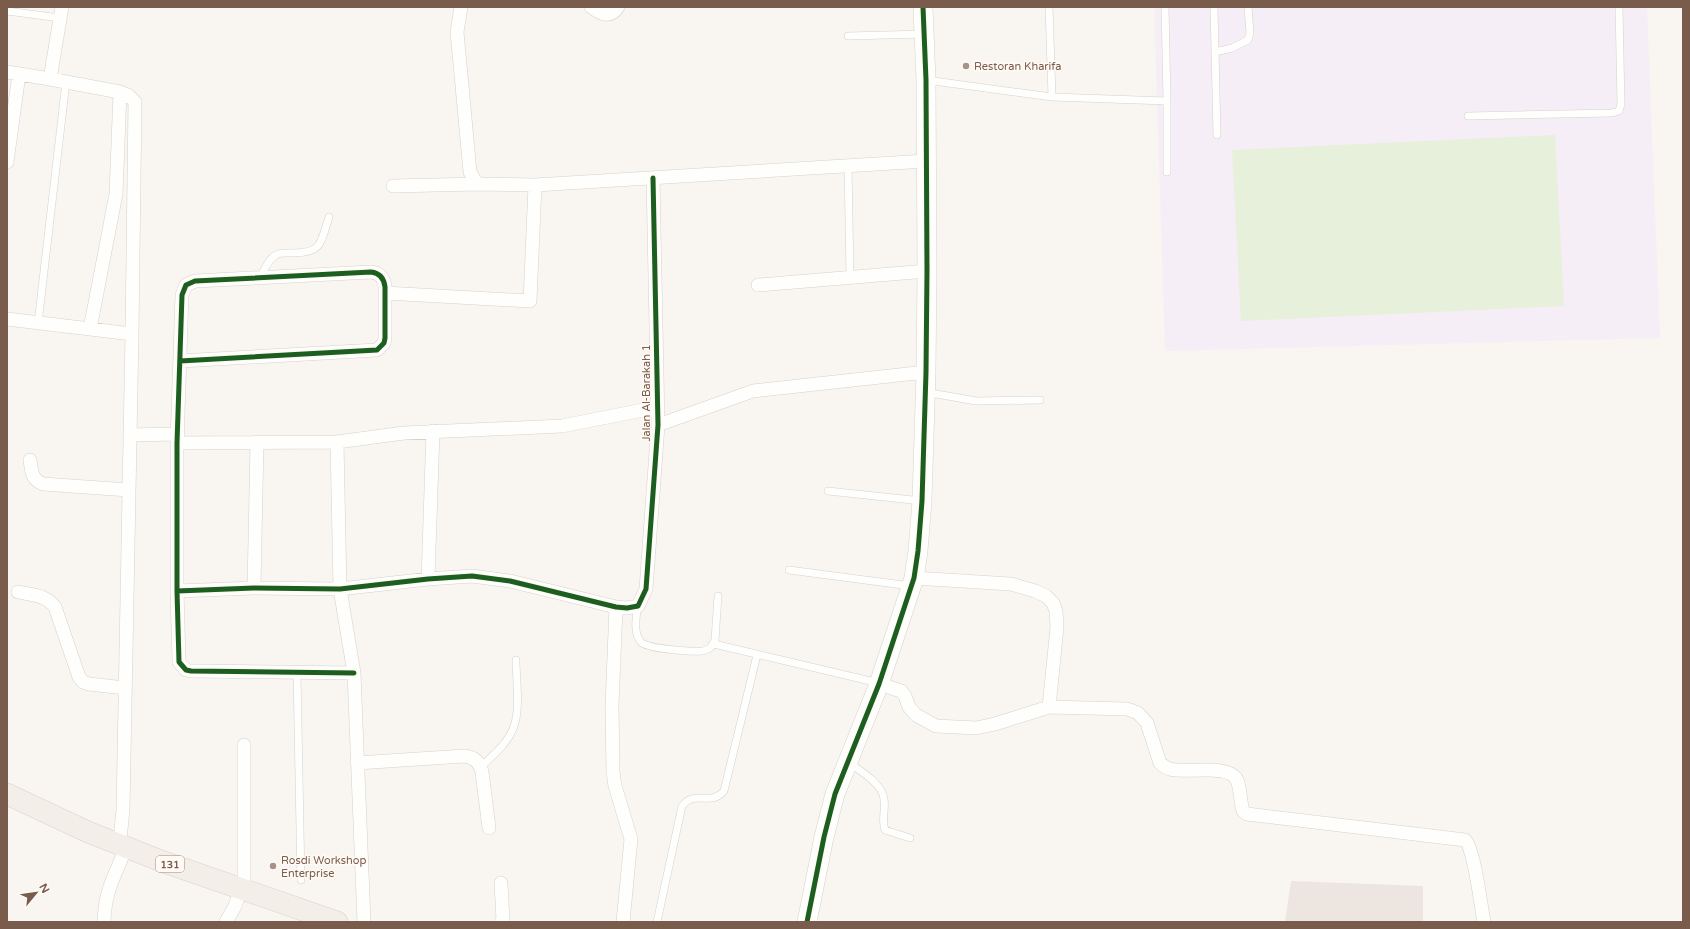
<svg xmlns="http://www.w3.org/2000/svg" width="1690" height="929" font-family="'Varela Round',sans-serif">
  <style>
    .industrial { fill: #ede5e0 }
    .education { fill: #f6eef6 }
    .green { fill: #e7f0db }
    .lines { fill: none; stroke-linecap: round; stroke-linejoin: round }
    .lane-casing { stroke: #d7d1cb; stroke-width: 8 }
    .street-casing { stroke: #d7d1cb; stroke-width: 14 }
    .secondary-casing { stroke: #d9d2cb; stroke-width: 20 }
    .primary-casing { stroke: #dad1cc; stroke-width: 22 }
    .lane { stroke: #fefefd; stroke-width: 7 }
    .street { stroke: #fefefd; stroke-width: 13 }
    .secondary { stroke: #fefefd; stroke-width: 19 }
    .primary { stroke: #f3eee8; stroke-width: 21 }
    .cycleway-casing { stroke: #fffaf3; stroke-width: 8 }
    .cycleway { stroke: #1b5e20; stroke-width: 5 }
    .poi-dot { fill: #a69286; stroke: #fffaf3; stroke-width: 1.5 }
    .labels { text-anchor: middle; stroke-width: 3; stroke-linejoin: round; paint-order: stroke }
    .shield { fill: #fffaf3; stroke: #a28b7f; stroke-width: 1 }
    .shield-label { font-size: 10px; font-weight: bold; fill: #7a5c4d }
    .poi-label { font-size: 11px; fill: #7a5c4d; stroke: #fffaf3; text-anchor: start }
    .street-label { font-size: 11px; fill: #7a5c4d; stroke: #fffaf3 }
  </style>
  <rect width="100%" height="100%" fill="#f9f5f0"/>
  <path class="industrial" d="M1291 881 1423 886V922H1285Z"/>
  <path class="education" d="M1154 7H1647L1660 338 1165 351Z"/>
  <path class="green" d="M1555 135 1564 306 1241 321 1232 150Z"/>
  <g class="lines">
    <defs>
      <path id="lane" d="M1049 7 1052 97
        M1214 7 1217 135
        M7 11 60 18
        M848 36 924 34
        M1215 52 1232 48 1248 40 1250 33 1248 7
        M926 80 1052 97 1167 101 1165 7
        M1167 101V172
        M1468 116 1612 113 1619 111 1621 104 1619 7
        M848 166 850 277
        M260 278C264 271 268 259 276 255 280 252 286 253 291 253 323 253 320 244 329 217
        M38 323 66 82
        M925 392 976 401 1040 400
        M828 491 922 501
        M789 570 911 586
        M638 606C636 617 633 633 641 642 647 649 693 652 703 651 706 650 709 649 711 647L715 640 718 596
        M714 644 879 683
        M297 673 301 880
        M848 762C860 771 882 783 884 799 886 809 881 820 885 830L910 838
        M481 767C493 755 507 744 513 729 521 710 516 680 516 660
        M657 922 682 806C696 789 710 807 724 791L757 655"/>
      <path id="street" d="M461 7 457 32 470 172 475 181 479 184 535 185 926 161
        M591 7C601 14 610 19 618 7
        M7 72 50 79 120 92 128 95 135 102 132 334 123 810 120 839 118 844
        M50 79 62 7
        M7 162 19 74
        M393 186 479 184
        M758 285 927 271
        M385 293 530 301 535 185
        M7 319 132 334
        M90 329 116 194 120 92
        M180 361 377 350 384 343 385 338V287C384 278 380 273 371 272L195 281 186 285 182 295 177 443V591L179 662 186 670 191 671 354 673
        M658 425 753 391 926 372
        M130 435 178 434
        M337 442 340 589 354 673 364 922
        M177 443 337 442 404 433 562 426 658 407
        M30 460C32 472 31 479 43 484L129 490
        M914 578 1011 584 1035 591 1046 596 1053 603 1056 611 1057 627 1049 707
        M428 579 433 431
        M254 588 257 442
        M177 591 254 588 340 589 428 579 472 576 510 581 616 607 627 608 638 606 646 589 658 425 653 178
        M18 592C33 595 46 595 55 607L79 677 83 682 89 684 125 688
        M616 607 612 706 613 772 615 786 631 839 623 922
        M879 684 901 691 905 696 909 707 916 715 936 726 976 728 995 724 1049 707 1127 709 1138 713 1147 723 1160 763C1163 765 1165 768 1170 769 1186 774 1229 763 1237 780 1241 790 1240 801 1243 811L1247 814 1465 840C1474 848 1481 906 1484 922
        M244 745V890
        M357 763 464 756C474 757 480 762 482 772L489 828
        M104 922C105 888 115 877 126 847
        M226 922 235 906 241 889
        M501 922 503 920 501 883"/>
      <path id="secondary" d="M807 922 824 837 835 794 879 684 914 578 918 551 922 501 926 372 927 271 926 80 923 7"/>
      <path id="primary" d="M7 794 88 832 161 861 337 922"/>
    </defs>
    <use href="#lane" class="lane-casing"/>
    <use href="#street" class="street-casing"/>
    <use href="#secondary" class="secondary-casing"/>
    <use href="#primary" class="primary-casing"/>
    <use href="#lane" class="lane"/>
    <use href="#street" class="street"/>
    <use href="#secondary" class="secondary"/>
    <use href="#primary" class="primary"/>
    <defs>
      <path id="cycleway" d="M180 361 377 350 384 343 385 338V287C384 278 380 273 371 272L195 281 186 285 182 295 177 443V591L179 662 186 670 191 671 354 673
        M177 591 254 588 340 589 428 579 472 576 510 581 616 607 627 608 638 606 646 589 658 425 653 178
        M807 922 824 837 835 794 879 684 914 578 918 551 922 501 926 372 927 271 926 80 923 7"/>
    </defs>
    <use href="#cycleway" class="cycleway-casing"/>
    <use href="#cycleway" class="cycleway"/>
  </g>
  <g class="poi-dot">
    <circle cx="966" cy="66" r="4"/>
    <circle cx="273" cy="866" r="4"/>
  </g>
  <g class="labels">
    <rect class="shield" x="156" y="856" width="28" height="16" rx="3"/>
    <g class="shield-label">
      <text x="170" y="868">131</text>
    </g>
    <g class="poi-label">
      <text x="974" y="70">Restoran Kharifa</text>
      <text x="281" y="864">Rosdi Workshop<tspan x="281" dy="13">Enterprise</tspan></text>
    </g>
    <g class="street-label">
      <text transform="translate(646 393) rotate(-90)" y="4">Jalan Al-Barakah 1</text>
    </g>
  </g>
  <rect width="1690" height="929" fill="none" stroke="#7a5c4d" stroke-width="16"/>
  <g transform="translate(36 893) rotate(61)" stroke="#fffaf3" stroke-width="3" paint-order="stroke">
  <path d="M0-3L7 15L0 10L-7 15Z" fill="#7a5c4d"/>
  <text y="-6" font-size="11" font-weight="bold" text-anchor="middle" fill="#7a5c4d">N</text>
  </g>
</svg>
